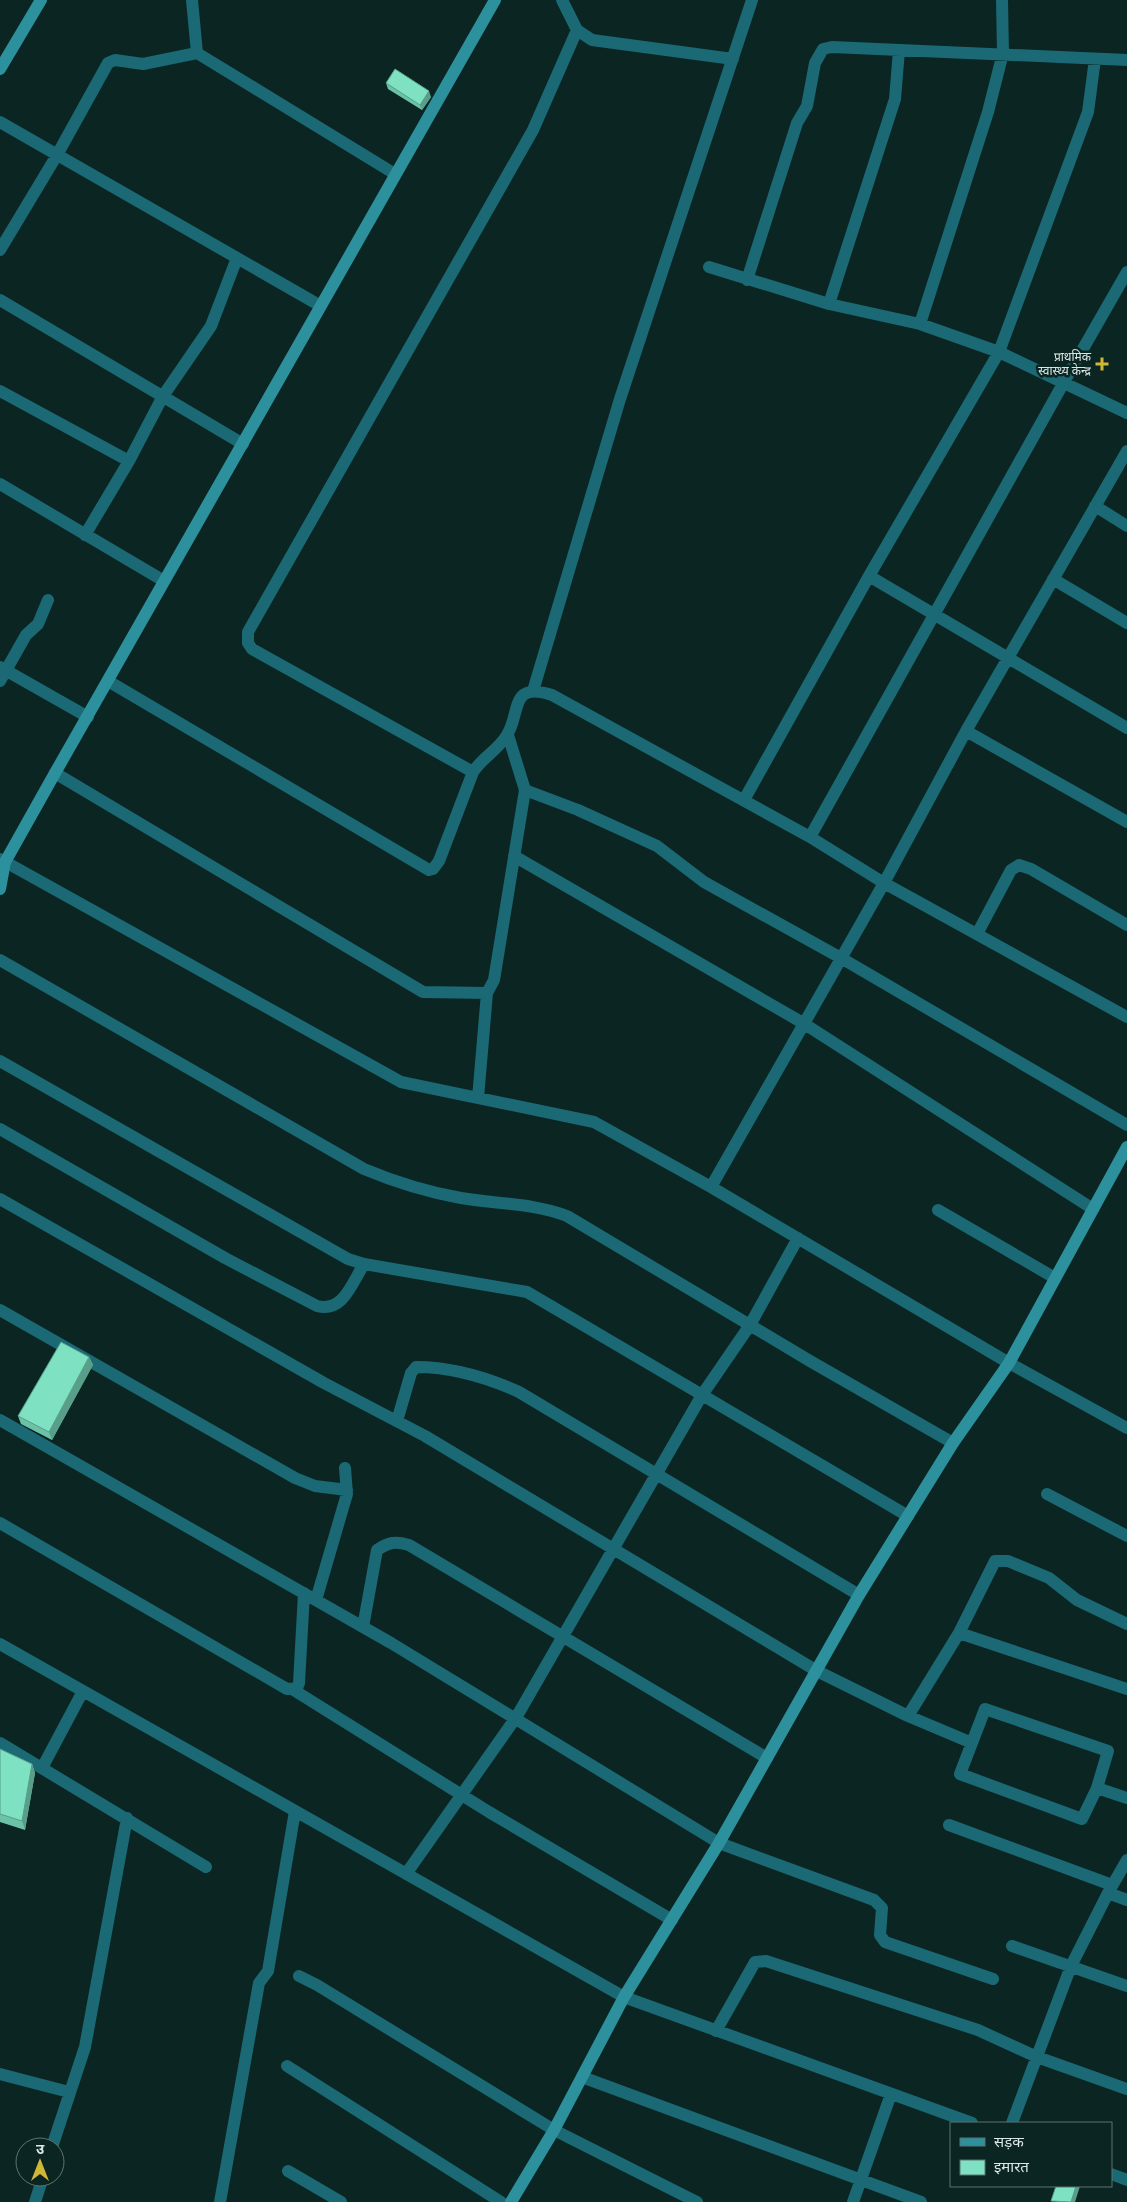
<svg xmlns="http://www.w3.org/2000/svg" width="1127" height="2202" font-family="Lato,'Noto Sans Devanagari',sans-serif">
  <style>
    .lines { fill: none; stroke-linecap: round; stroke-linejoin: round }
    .street { stroke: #1a6974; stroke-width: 12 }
    .secondary { stroke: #2d909d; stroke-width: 12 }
    .wall { fill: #6cc2a7 }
    .shaded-wall { fill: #589e88 }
    .building { fill: #7de1c2; stroke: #589e88 }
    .poi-dot { fill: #d0b736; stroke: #0b2523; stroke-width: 2 }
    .labels { text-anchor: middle; stroke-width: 5; stroke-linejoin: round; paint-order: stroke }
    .poi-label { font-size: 12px; fill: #d9e7e6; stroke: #0b2523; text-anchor: end }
  </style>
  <rect width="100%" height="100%" fill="#0b2523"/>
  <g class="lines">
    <path class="street" d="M192 0 197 53 395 174
      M562 0 577 30 592 40 733 59
      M0 122 319 305
      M0 250 57 155 108 63 115 60 143 64 197 53
      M709 267 829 304 920 324 999 352 1127 413
      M747 280 797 123 807 106 815 63 823 49 832 47 1127 60
      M0 300 243 444
      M829 304 895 99 899 50
      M920 324 988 112 1003 53 1002 0
      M0 391 129 461
      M0 484 164 581
      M1095 506 1127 526
      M85 535 129 461 163 396 211 326 237 258
      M869 576 1127 728
      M1053 579 1127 623
      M0 667 88 717
      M0 681 26 635 38 624 48 600
      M108 681 429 870 433 869 439 861 473 772C482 758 498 750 507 735 521 713 509 681 552 695L810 837 884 883 1127 1017
      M533 691 620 399 752 0
      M966 731 1127 822
      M473 772 252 649 248 643V632L533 130 577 30
      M55 773 423 992 487 993 494 980 525 790 508 735
      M525 790 578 810 657 846 704 882 841 958 1127 1125
      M744 800 869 576 999 352 1088 112 1095 59
      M810 837 1064 382 1127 272
      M514 856 803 1023 1093 1209
      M0 859 401 1082 594 1122 711 1187 1009 1363 1127 1428
      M977 934 1011 870 1019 865 1031 869 1127 925
      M0 960 364 1169C395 1182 427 1192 461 1198 497 1204 533 1203 567 1216L810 1361 953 1443
      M0 1061 348 1259 364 1264 527 1292 908 1516
      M478 1098 487 993
      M0 1129 225 1258 317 1306C343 1313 352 1283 364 1264
      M711 1187 884 883 966 731 1127 451
      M0 1199 324 1383 425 1436 817 1671 908 1716 972 1743
      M938 1210 1055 1278
      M0 1310 295 1478 315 1486 347 1490
      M0 1420 391 1643 719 1843 874 1900 882 1908 880 1935 885 1942 993 1979
      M397 1421 411 1373 416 1367C452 1367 486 1377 519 1392L859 1595
      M1047 1494 1127 1536
      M0 1523 287 1689 297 1688 299 1683 304 1593
      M316 1600 347 1494 345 1468
      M363 1627 377 1550C389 1542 395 1541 409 1545L767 1758
      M959 1633 1127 1689
      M0 1644 624 1997 972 2123
      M292 1689 489 1812 672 1920
      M985 1709 1108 1751 1097 1788 1082 1819 960 1774Z
      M908 1716 959 1633 995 1561H1008L1049 1578 1077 1600 1127 1624
      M0 1743 206 1867
      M42 1768 83 1691
      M1097 1788 1127 1798
      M949 1825 1112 1885
      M406 1874 517 1716 702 1395 750 1325 798 1238
      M1108 1893 1127 1900
      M1012 1946 1127 1986
      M299 1976 317 1985 554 2130 697 2202
      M716 2031 755 1962 766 1961 978 2030 1037 2057 1127 2089
      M287 2066 501 2202
      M0 2074 69 2092
      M582 2077 921 2202
      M1012 2123 1071 1966 1108 1893 1127 1860
      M52 2147 85 2047 127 1818
      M288 2171 341 2202
      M1111 2174 1127 2180
      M35 2202 43 2177
      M220 2202 259 1983 268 1971 295 1811
      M853 2202 891 2094"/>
    <path class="secondary" d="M0 69 41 0
      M0 889 5 862 55 773 495 0
      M511 2202 554 2130 624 1997 719 1843 859 1595 953 1443 1009 1363 1127 1147"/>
  </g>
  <path class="wall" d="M386 83 431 97 422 110 388 89Z
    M89 1357 93 1365 52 1440 21 1424 18 1416Z
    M0 1749 32 1764 35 1773 25 1830 0 1822Z"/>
  <path class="shaded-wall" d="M429 91 431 97 422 110 420 105Z
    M89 1357 93 1365 52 1440 49 1432Z
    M32 1764 35 1773 25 1830 22 1821Z
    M1076 2186H1080L1075 2202H1071Z"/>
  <path class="building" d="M395 69 429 91 420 105 386 83Z
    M61 1342 89 1357 49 1432 18 1416Z
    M0 1749 32 1764 22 1821 0 1814Z
    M1056 2186H1076L1071 2202 1051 2201Z"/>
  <path class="poi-dot" d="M1099.5 356.5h5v5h5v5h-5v5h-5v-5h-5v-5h5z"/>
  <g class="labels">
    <g class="poi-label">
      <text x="1091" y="361">प्राथमिक<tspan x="1091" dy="14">स्वास्थ्य केन्द्र</tspan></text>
    </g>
  </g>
  <rect x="950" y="2122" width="162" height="65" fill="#0b2523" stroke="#5d7371"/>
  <rect x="960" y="2138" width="25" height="8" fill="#2d909d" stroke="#5d7371"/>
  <text x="994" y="2147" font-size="15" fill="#d9e7e6">सड़क</text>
  <rect x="960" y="2160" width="25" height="15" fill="#7de1c2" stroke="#5d7371"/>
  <text x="994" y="2172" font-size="15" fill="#d9e7e6">इमारत</text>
  <g transform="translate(40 2162)"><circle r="24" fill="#0b2523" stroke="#5d7371"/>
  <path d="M0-4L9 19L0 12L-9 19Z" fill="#d0b736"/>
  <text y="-8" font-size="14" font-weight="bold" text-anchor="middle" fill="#d9e7e6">उ</text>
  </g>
</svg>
